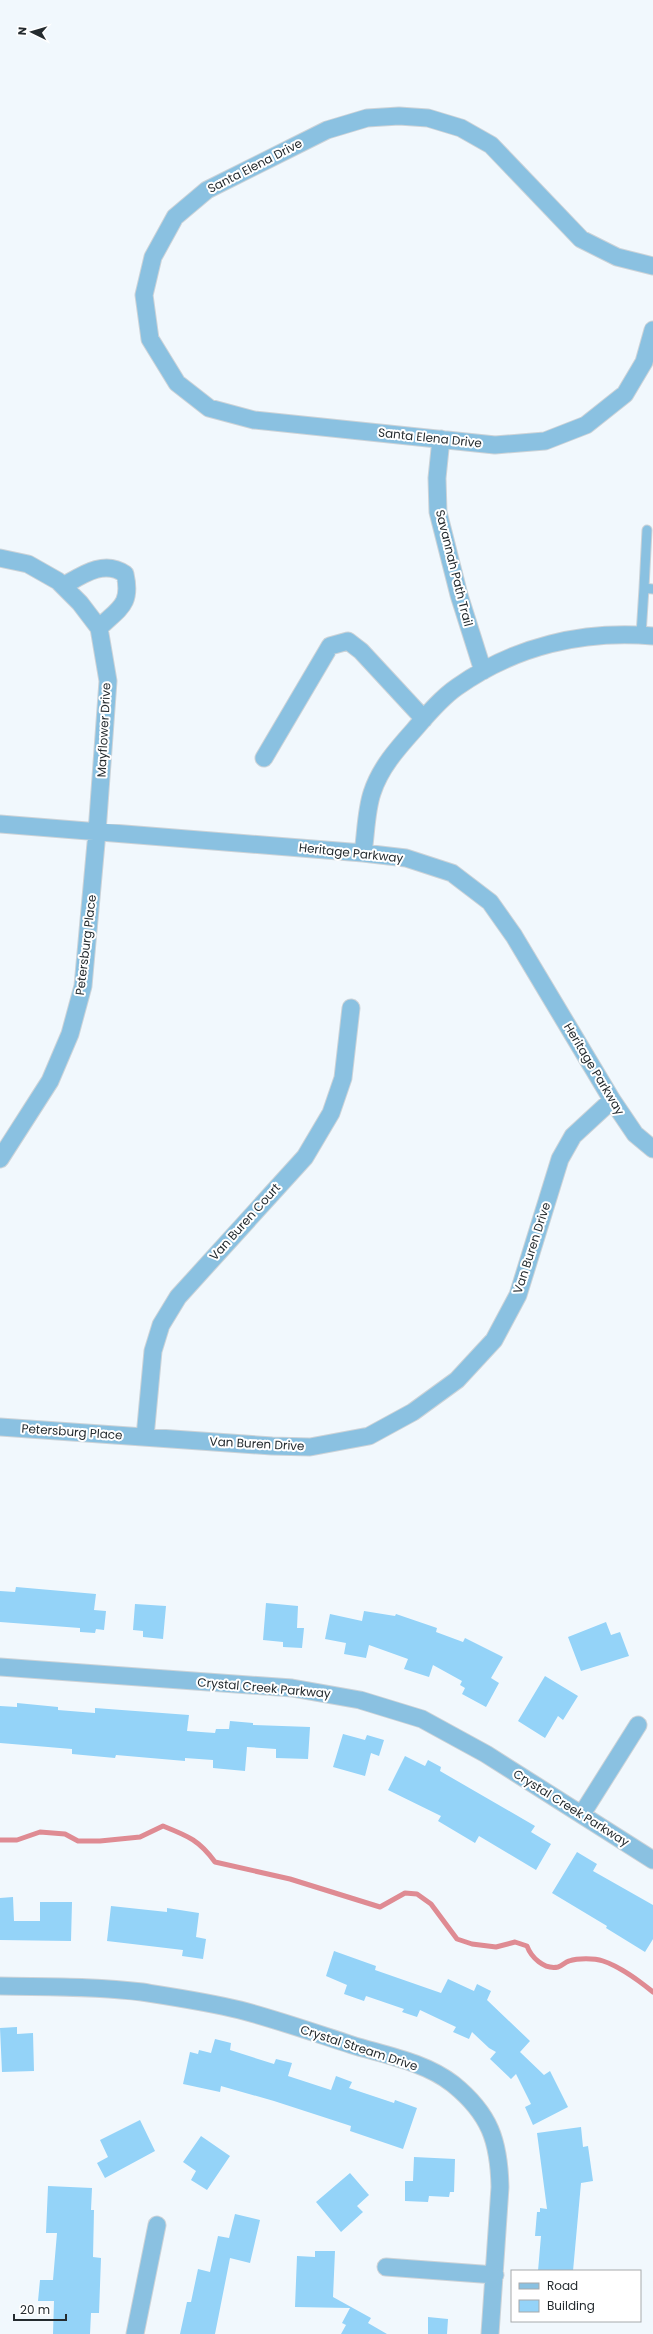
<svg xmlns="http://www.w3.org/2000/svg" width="653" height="2334" font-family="Poppins,sans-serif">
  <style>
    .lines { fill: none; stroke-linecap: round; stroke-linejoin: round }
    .stream { stroke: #df8b93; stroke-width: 5 }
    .building { fill: #94d3f8 }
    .lane-casing { stroke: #ccd3d8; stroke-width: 11 }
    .street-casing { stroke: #ccd3d8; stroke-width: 19 }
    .lane { stroke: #8ac1e1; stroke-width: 9 }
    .street { stroke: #8ac1e1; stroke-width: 17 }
    .labels { text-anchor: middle; stroke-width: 4; stroke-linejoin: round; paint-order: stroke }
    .street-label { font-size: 12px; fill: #242b2f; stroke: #fff }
  </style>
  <rect width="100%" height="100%" fill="#f1f8fd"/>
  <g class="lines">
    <path class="stream" d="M0 1840H17L40 1832 65 1834 78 1841H100L140 1837 163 1826C188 1836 199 1840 215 1862L290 1879 380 1907 405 1893 417 1894 431 1904 457 1939 472 1944 496 1947 515 1942 527 1946C531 1957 544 1970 558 1967 562 1966 565 1962 569 1961 578 1958 594 1958 603 1961 621 1967 638 1980 653 1992"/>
  </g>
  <path class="building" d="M16 1587 96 1594 94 1610 106 1611 104 1630 96 1629 95 1633 80 1632V1628L0 1622V1591L15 1592Z
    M266 1603 298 1606 297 1628H304L302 1648 283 1647V1642L263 1640Z
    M135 1604 166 1606 163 1639 143 1637V1631L133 1630Z
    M364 1611 395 1616 396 1614 437 1628 436 1632 463 1642 465 1638 503 1657 491 1678 499 1683 486 1707 462 1694 465 1688 460 1685 462 1681 433 1665 429 1677 404 1669 408 1659 369 1645 366 1658 344 1654 346 1643 325 1639 330 1614 362 1621Z
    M606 1622 611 1635 620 1632 629 1656 581 1671 568 1637Z
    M545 1676 578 1696 563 1720 558 1716 545 1738 518 1721Z
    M17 1703 58 1707V1710L95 1713V1708L189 1715 187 1731 215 1733 216 1729H229L230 1721 253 1723V1725L310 1727 308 1759 276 1758V1749L247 1747 245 1771 213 1768V1760L185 1758V1761L116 1755 115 1758 72 1754V1749L0 1743V1706L17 1707Z
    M343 1734 365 1740 367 1735 384 1740 379 1756 371 1753 365 1776 333 1767Z
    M405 1756 425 1766 428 1760 441 1767 440 1771 535 1826 531 1832 551 1844 536 1870 479 1836 475 1843 438 1821 441 1816 388 1790Z
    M577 1852 597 1864 593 1871 653 1905V1939L645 1952 606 1928 607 1926 552 1893Z
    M13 1897 14 1921H40V1902H72L71 1941 0 1940V1898Z
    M111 1906 167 1912V1908L199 1913 196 1937 206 1939 203 1959 182 1956 183 1950 107 1941Z
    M334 1951 376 1966 375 1970 441 1993 448 1979 474 1991 477 1984 491 1991 487 2000 530 2041 520 2052 544 2075 550 2071 568 2107 533 2125 525 2107 531 2104 516 2074 511 2079 490 2059 496 2052 489 2048 472 2032 469 2039 453 2032 456 2027 420 2010 417 2017 402 2012 404 2009 366 1996 364 2001 344 1994 347 1985 326 1976Z
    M17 2027V2034L33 2033 34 2071 2 2072 0 2028Z
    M215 2039 231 2043 230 2050 274 2064 276 2059 292 2063 288 2076 331 2090 336 2076 352 2082 349 2088 394 2103 395 2100 417 2108 403 2149 350 2131 351 2126 274 2101 221 2086 220 2092 183 2084 190 2052 198 2054 199 2050 211 2053Z
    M140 2120 155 2151 105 2178 97 2163 108 2157 100 2140Z
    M581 2127 583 2147 588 2146 593 2181 581 2183 573 2271H538L541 2236H535L537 2212H540V2208L547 2209 537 2133Z
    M201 2136 230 2156 207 2190 191 2180 196 2171 183 2162Z
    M414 2157 455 2159 454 2192H450L449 2197 429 2196 428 2202 405 2201V2181H413Z
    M350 2173 369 2195 357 2206 363 2212 341 2232 316 2202Z
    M48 2186 92 2188 91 2210H94L93 2257 101 2258 99 2313H91L90 2334H53L54 2301H38L40 2280H53L57 2233H46Z
    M235 2214 260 2220 250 2263 230 2258 215 2334H180L187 2302H191L198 2269 210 2272 218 2236 229 2238Z
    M315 2251H335L333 2297 371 2318 368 2323 387 2334H341L346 2325 342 2323 350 2308 295 2307 297 2256 315 2257Z
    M428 2317 448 2319 447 2334H428Z"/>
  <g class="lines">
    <defs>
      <path id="lane" d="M644 588 647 530
        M641 635 644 588 653 589"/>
      <path id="street" d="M653 266 617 257 581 239 491 145 461 128 428 118 399 116 367 118 327 130 207 190 175 217 153 257 144 295 150 339 177 383 209 408 254 420 495 445 545 441 586 425 625 394 644 362 653 330
        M441 439 437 478 438 512 459 595 483 671
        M0 558 28 564 58 581 80 603 99 628 108 681 97 832 83 986 70 1034 50 1081 0 1159
        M63 586C82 575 104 559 125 574 132 605 119 608 99 628
        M264 758 330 646 348 641 361 651 424 719
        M0 824 363 853 406 858 452 873 490 902 514 936 612 1100 635 1134 653 1149
        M363 853C366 833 366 811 372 793 380 768 397 749 414 730 427 715 441 698 457 687 515 646 583 630 653 636
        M0 1427 272 1446 310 1447 369 1436 413 1412 457 1380 494 1340 518 1295 560 1159 573 1136 612 1100
        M145 1437 153 1351 161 1325 178 1297 305 1157 331 1113 343 1078 351 1008
        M0 1667 292 1688 360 1700 422 1719 486 1754 653 1860
        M582 1814 638 1725
        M0 1986C47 1987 94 1986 142 1992 174 1997 208 2002 240 2010 278 2020 315 2033 352 2045 385 2055 425 2062 453 2084 490 2114 499 2141 500 2187L490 2334
        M386 2267 495 2275
        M135 2334 157 2225"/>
    </defs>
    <use href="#lane" class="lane-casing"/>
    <use href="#street" class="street-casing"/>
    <use href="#lane" class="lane"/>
    <use href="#street" class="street"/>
  </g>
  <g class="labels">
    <g class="street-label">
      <text transform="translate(255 166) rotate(-27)" y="4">Santa Elena Drive</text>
      <text transform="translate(430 438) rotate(6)" y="4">Santa Elena Drive</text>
      <text transform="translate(454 568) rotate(76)" y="4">Savannah Path Trail</text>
      <text transform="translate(104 730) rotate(-87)" y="4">Mayflower Drive</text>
      <text transform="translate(351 853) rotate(6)" y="4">Heritage Parkway</text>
      <text transform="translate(86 945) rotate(-83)" y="4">Petersburg Place</text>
      <text transform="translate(594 1069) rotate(59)" y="4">Heritage Parkway</text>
      <text transform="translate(245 1222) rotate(-48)" y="4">Van Buren Court</text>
      <text transform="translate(532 1248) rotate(-72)" y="4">Van Buren Drive</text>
      <text transform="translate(72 1432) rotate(4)" y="4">Petersburg Place</text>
      <text transform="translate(257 1444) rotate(3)" y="4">Van Buren Drive</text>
      <text transform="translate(264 1688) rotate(5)" y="4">Crystal Creek Parkway</text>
      <text transform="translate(571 1808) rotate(32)" y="4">Crystal Creek Parkway</text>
      <text transform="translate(359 2048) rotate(18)" y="4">Crystal Stream Drive</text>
    </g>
  </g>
  <rect x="511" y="2270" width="130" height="52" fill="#ffffff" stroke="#a7aaac"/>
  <rect x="519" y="2283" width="20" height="6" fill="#8ac1e1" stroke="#a7aaac"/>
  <text x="547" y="2290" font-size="12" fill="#242b2f">Road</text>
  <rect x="519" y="2300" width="20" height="12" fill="#94d3f8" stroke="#a7aaac"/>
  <text x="547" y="2310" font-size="12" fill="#242b2f">Building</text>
  <g transform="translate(32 32) rotate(275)" stroke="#ffffff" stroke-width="3" paint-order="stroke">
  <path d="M0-3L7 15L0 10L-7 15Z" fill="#242b2f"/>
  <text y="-6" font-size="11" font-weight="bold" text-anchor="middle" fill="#242b2f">N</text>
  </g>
  <path d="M14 2314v6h52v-6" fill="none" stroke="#242b2f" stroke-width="2"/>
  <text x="20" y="2314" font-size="12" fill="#242b2f" stroke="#ffffff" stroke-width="3" paint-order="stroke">20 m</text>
</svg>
